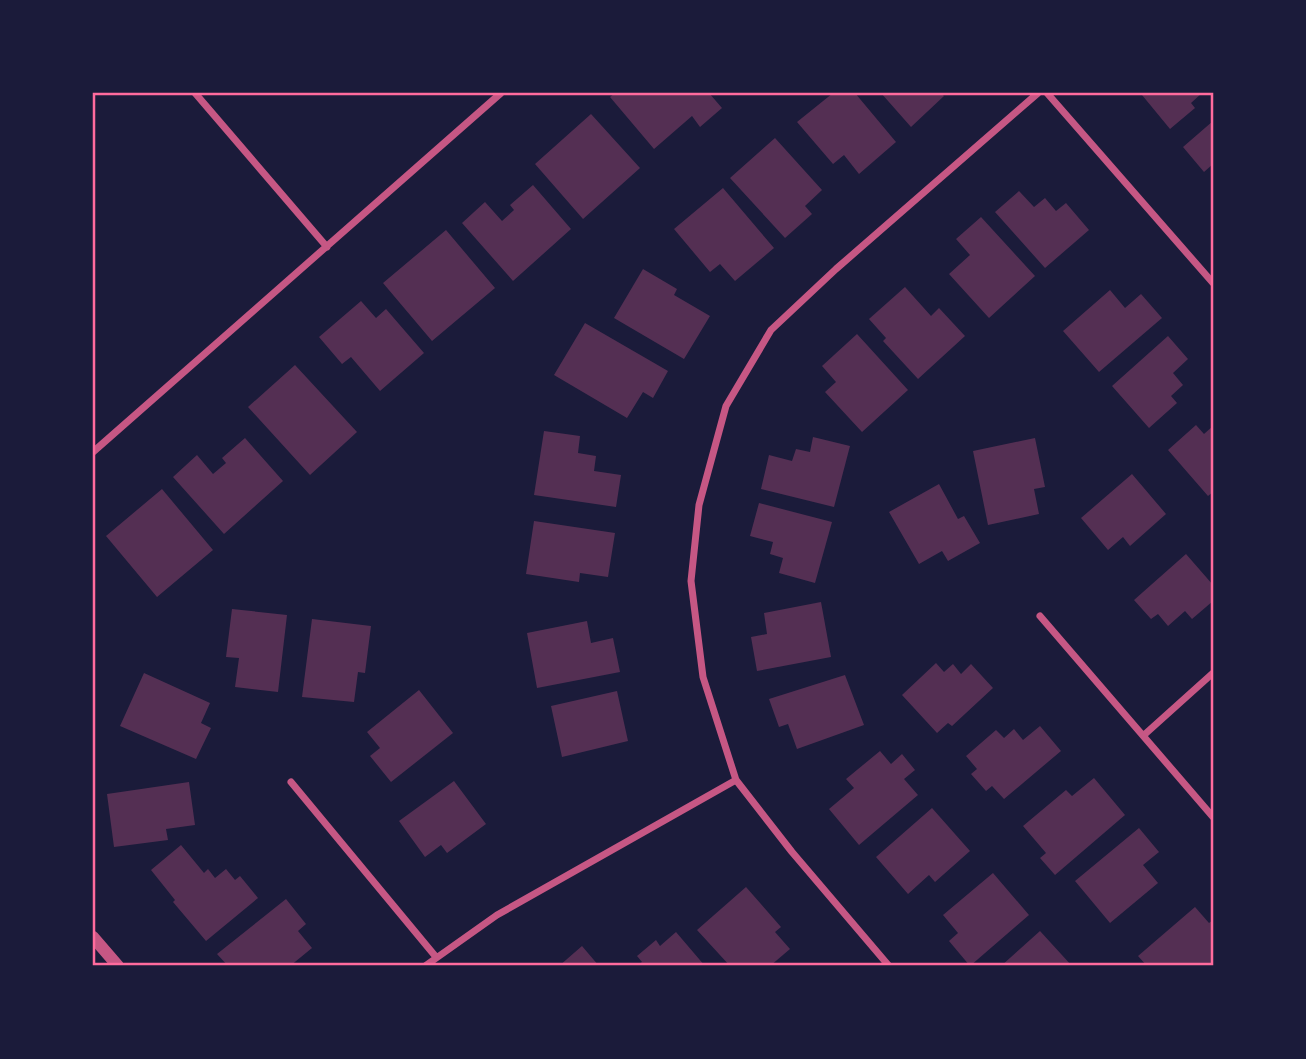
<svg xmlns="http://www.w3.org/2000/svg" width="1306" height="1059" font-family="'Work Sans',sans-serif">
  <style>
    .building { fill: #542f53 }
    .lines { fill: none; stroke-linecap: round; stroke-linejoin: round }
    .minor { stroke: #c65784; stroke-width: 7 }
    .tertiary { stroke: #c65784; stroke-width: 12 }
    .neatline { fill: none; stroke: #ff6b9d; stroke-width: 2.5 }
  </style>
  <rect width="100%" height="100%" fill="#1b1b3a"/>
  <path class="building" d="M615 93H709L722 108 700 127 692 116 654 149 610 97Z
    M833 93H855L896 142 859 174 844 155 833 164 797 122Z
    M881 93H941L944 96 911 127Z
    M1144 93H1202L1191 103 1195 108 1170 129 1142 95Z
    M591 114 640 168 583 219 535 164Z
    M1213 121V164L1204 172 1183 147Z
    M775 138 822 190 805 206 812 214 785 238 730 178Z
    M533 185 571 229 513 281 462 223 485 202 502 221 514 210 510 205Z
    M723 188 774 248 735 281 720 264 710 272 674 229Z
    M1019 191 1034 207 1045 198 1056 211 1066 203 1089 230 1045 268 995 212Z
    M981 217 1035 276 989 318 949 274 970 255 956 239Z
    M446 230 495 288 432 341 383 283Z
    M643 269 677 289 674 295 710 316 684 359 614 318Z
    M905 287 931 316 939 308 965 336 918 379 883 341 886 338 869 319Z
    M1110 290 1125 308 1141 294 1162 318 1099 372 1063 331Z
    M361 301 376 318 386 309 424 353 380 391 351 357 342 364 319 337Z
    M585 323 668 371 653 398 643 392 627 418 554 375Z
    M857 334 908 390 862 432 825 392 836 382 822 366Z
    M1168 336 1188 359 1173 373 1183 385 1171 396 1177 403 1149 428 1112 386Z
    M295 365 357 432 310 475 248 407Z
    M1196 425 1204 434 1213 426V492L1208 496 1168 450Z
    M544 431 580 436 578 453 596 456 594 471 621 475 616 507 534 495Z
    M813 437 850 446 834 507 761 489 769 455 792 461 796 449 810 452Z
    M245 438 283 481 224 534 173 477 197 455 213 474 226 463 222 458Z
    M1035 438 1045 487 1034 489 1039 514 988 525 973 451Z
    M1132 474 1166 514 1130 546 1123 537 1108 550 1081 518Z
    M939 484 958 519 964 516 980 543 948 561 942 551 919 564 889 512Z
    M162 489 213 550 157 597 106 536Z
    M759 503 832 522 815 583 779 573 783 558 770 554 773 542 750 536Z
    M534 521 615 533 608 577 580 573 579 582 526 574Z
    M1186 554 1213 585V601L1192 619 1185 611 1168 626 1158 614 1151 619 1134 600Z
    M821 602 831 657 757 671 751 637 767 634 764 613Z
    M232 609 287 615 278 692 235 687 239 658 226 657Z
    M312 619 371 626 365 673 358 672 354 702 302 697Z
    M587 621 591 643 613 638 620 672 537 688 527 633Z
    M936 663 944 672 953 664 961 674 971 664 993 688 952 726 948 723 937 733 902 695Z
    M144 673 210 703 201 723 211 728 196 759 120 726Z
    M845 675 864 725 797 749 788 724 779 727 769 699Z
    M419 690 453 733 391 782 370 756 380 748 367 732Z
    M617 691 628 741 562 757 551 706Z
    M1040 726 1061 751 1004 799 992 786 986 791 971 774 977 769 966 756 996 730 1004 738 1014 729 1023 740Z
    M880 751 891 764 902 754 915 770 904 779 918 795 859 845 829 809 854 788 846 779Z
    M1094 778 1125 815 1055 875 1040 858 1046 853 1023 826 1066 790 1072 796Z
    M454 781 486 824 447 853 441 845 425 857 399 821Z
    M189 782 195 825 166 829 168 840 114 847 107 794Z
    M932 808 970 851 935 882 929 875 908 894 876 857Z
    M1139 828 1159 852 1143 865 1158 883 1110 923 1075 881Z
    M181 845 204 873 208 869 215 878 226 869 235 880 240 876 258 898 206 941 173 902 175 900 151 870Z
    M993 873 1029 915 970 966 949 941 958 933 943 915Z
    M746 887 781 927 775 932 790 949 770 966H730L697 930Z
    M286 899 306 924 298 931 312 948 290 966H228L217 954Z
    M1195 907 1209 923 1213 920V963L1209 966H1147L1138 956Z
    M1040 931 1072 966H1001Z
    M676 932 705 966H636L642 962 637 956 656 940 660 946Z
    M582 946 599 966H559Z"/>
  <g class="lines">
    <path class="minor" d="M195 93 327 247
      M1047 93 1213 283
      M93 452 501 93
      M1040 616 1213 817
      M1144 735 1213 673
      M291 782 436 957
      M425 966 497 915 736 780
      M889 966 792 852 736 780 703 677 691 581 699 505 726 406 771 330 836 269 1038 93"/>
    <path class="tertiary" d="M93 937 118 966"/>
  </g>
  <rect width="1306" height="1059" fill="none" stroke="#1b1b3a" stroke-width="189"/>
  <rect x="94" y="94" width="1118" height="870" class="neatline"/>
</svg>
